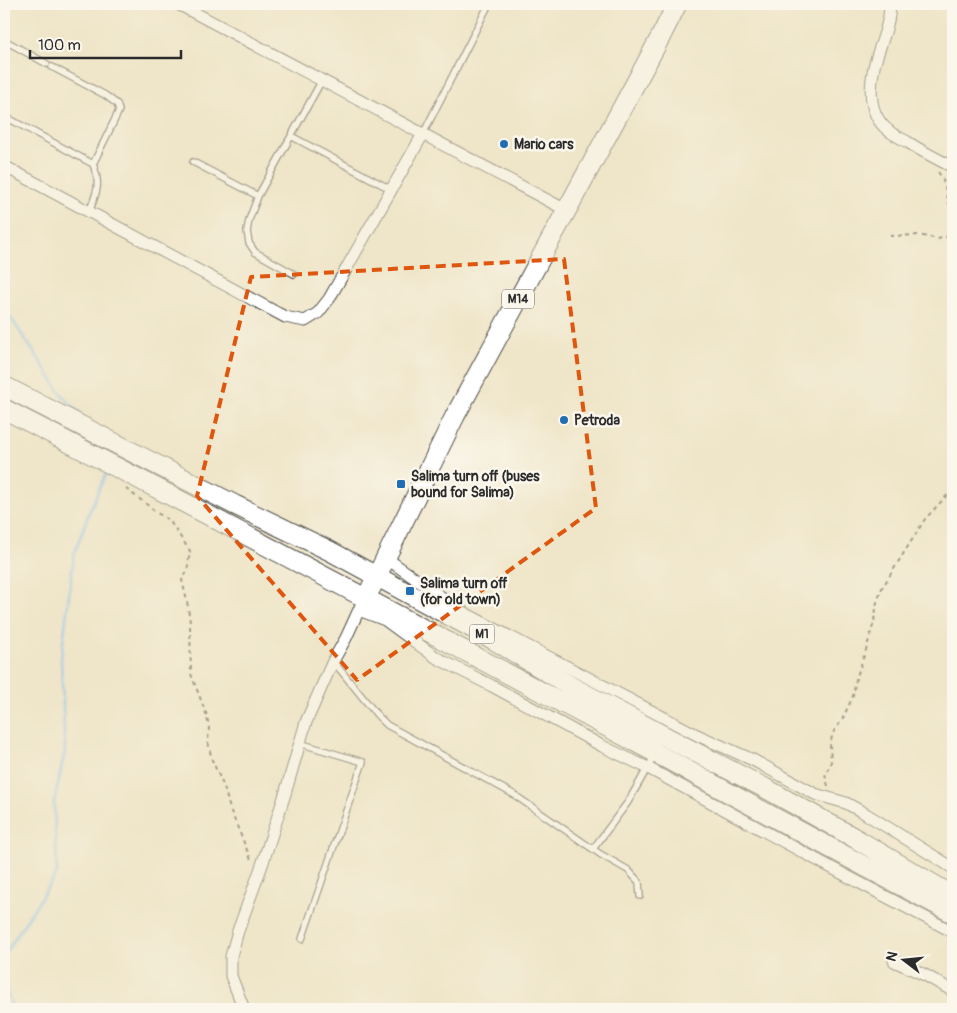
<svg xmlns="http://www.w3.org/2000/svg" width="957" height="1013" font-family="Pangolin,sans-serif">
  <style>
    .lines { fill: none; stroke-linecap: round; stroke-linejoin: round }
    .stream { stroke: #7fbbf2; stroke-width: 3 }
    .service-casing { stroke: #484743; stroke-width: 8 }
    .minor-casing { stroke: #484743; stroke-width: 13 }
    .trunk-casing { stroke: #484743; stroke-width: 21 }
    .path { stroke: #484743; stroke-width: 2; stroke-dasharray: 4 4; stroke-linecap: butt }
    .service { stroke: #fff; stroke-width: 5.5 }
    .minor { stroke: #fff; stroke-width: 11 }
    .trunk { stroke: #fff; stroke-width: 19 }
    .marked { fill: none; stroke: #df570e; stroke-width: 4; stroke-dasharray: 10 6; stroke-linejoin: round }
    .poi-dot { fill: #1f6fb2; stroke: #fbf7ec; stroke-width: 2 }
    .labels { text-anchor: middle; stroke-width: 5; stroke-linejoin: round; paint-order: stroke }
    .shield { fill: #fbf7ec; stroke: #696865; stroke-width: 1 }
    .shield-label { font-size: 12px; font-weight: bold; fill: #2b2b2b }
    .poi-label { font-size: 14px; font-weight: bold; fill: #2b2b2b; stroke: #fbf7ec; text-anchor: start }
  </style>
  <rect width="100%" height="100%" fill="#fbf7ec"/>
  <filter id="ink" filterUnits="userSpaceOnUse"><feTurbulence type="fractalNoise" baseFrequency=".02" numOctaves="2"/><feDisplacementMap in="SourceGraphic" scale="10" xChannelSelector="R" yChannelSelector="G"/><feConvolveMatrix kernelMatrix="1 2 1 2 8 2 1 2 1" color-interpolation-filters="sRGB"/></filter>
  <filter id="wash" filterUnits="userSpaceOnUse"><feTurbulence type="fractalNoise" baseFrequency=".0096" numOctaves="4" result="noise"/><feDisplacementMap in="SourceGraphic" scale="20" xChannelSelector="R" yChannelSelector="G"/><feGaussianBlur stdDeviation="1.12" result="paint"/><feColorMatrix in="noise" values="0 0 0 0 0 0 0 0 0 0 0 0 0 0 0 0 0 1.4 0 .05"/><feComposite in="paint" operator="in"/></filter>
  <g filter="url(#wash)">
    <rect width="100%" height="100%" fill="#efe5c8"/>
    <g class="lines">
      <path class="stream" d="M4 308 44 367 62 395 84 418
        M4 955 57 873 54 803 65 751 61 659 74 555 88 515 106 473
        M4 986 14 1009"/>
    </g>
  </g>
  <g filter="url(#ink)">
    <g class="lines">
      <defs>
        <path id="service" d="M4 40 47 64
          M52 67 105 95 117 104 119 110 117 115 93 164C101 185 97 192 89 212
          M4 116 93 164
          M423 134 489 4
          M291 136 392 190
          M193 162 258 196
          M294 274 255 252 249 243 247 231 249 220 258 196 322 80
          M333 661 377 715 387 725 513 794 600 854 628 870 639 882 640 896
          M299 743 363 762 302 939
          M593 849 628 802 655 755"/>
        <path id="minor" d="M178 4 566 210
          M890 4C890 26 879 46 874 67 869 90 869 116 889 131 894 135 900 138 906 141 921 151 937 159 953 167
          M4 166 285 317 305 321 318 313 329 299 423 134
          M386 558 461 611 697 735 753 760 815 794 846 803 866 814 953 868
          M359 610 385 620 437 658 492 686 602 746 648 768 843 874 953 932
          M894 961 925 975 953 991
          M244 1009 231 976V956L238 931 262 865 285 794 306 722 333 661 346 638 362 603"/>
        <path id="trunk" d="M4 386 235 505 330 551 494 640 574 688 687 748 765 788 853 837 953 896
          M4 409C221 521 438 636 654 752 753 806 853 861 953 913
          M371 588 455 416 660 38 677 4"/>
      </defs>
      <use href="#service" class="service-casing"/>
      <use href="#minor" class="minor-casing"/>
      <use href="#trunk" class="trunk-casing"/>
      <path class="path" d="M938 172C948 185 945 199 953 213
        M890 236 918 235 938 239 953 235
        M126 489 145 503 157 513 169 520 190 551 187 572 182 580 187 601 190 622 191 674 207 716 209 728 208 742 212 760 224 787 230 809 252 862
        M828 786 825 774 831 765 830 743 834 731 842 720 853 696 856 679 866 650 874 622 877 602 882 588 925 519 953 489"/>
      <use href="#service" class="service"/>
      <use href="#minor" class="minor"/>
      <use href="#trunk" class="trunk"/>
    </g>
  </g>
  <path d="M0 0H957V1013H0ZM564 259 596 508 357 680 197 496 251 277Z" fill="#efe5c8" fill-opacity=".55" fill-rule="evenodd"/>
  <path class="marked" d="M564 259 596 508 357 680 197 496 251 277Z"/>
  <g class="poi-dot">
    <circle cx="504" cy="144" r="5"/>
    <circle cx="564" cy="420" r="5"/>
    <rect x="396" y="479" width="10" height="10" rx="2.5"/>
    <rect x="405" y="586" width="10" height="10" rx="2.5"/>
  </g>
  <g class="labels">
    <g class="shield">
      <rect x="502" y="289.5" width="32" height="19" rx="4"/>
      <rect x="469.5" y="624.5" width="25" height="19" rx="4"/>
    </g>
    <g class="shield-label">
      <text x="518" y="303">M14</text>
      <text x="482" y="638">M1</text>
    </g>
    <g class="poi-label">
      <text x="514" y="149">Mario cars</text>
      <text x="574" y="425">Petroda</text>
      <text x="411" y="481">Salima turn off (buses<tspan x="411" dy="16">bound for Salima)</tspan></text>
      <text x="420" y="588">Salima turn off<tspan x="420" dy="16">(for old town)</tspan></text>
    </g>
  </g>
  <rect width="957" height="1013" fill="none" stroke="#fbf7ec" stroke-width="20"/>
  <g transform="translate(904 960) rotate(286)" stroke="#fbf7ec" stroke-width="4" paint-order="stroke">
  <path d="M0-4L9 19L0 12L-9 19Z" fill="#2b2b2b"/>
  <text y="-8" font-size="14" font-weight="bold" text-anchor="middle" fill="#2b2b2b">N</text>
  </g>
  <path d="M30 50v8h151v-8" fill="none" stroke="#2b2b2b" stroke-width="2.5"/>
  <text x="38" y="50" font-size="15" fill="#2b2b2b" stroke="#fbf7ec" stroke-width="4" paint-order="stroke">100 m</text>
</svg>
